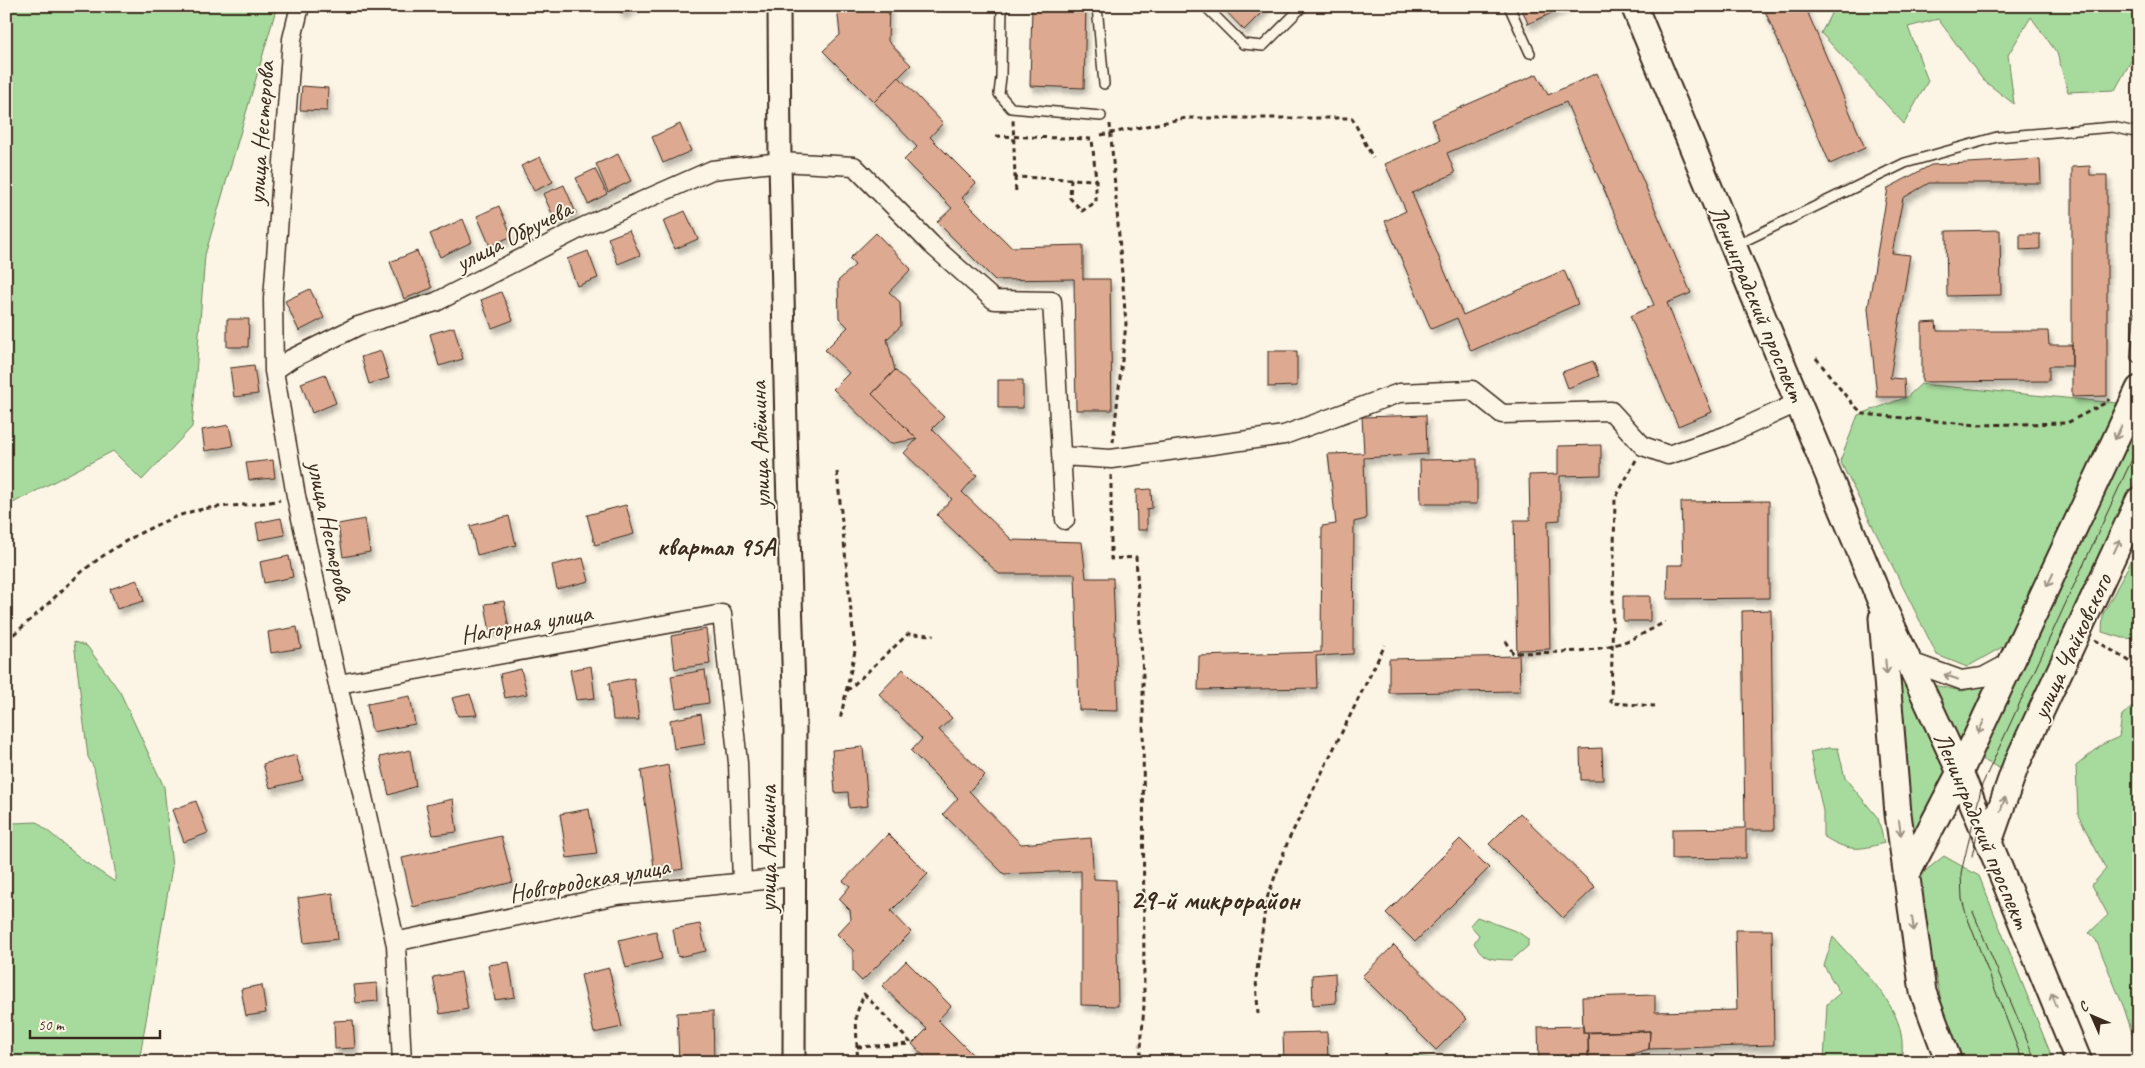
<svg xmlns="http://www.w3.org/2000/svg" width="2145" height="1068" font-family="Caveat,sans-serif">
  <style>
    .green { fill: #a7db9d; stroke: #71825e }
    .building { fill: #dda991; stroke: #3b2a1e; filter: url(#shadow) }
    .lines { fill: none; stroke-linecap: round; stroke-linejoin: round }
    .service-casing { stroke: #3b2a1e; stroke-width: 12 }
    .minor-casing { stroke: #3b2a1e; stroke-width: 21 }
    .tertiary-casing { stroke: #3b2a1e; stroke-width: 25 }
    .secondary-casing { stroke: #3b2a1e; stroke-width: 29 }
    .path { stroke: #3b2a1e; stroke-width: 3; stroke-dasharray: 5 4; stroke-linecap: butt }
    .service { stroke: #fcf5e5; stroke-width: 9 }
    .minor { stroke: #fcf5e5; stroke-width: 18 }
    .tertiary { stroke: #fcf5e5; stroke-width: 21 }
    .secondary { stroke: #fcf5e5; stroke-width: 25 }
    .tram { stroke: #3b2a1e; stroke-width: 1 }
    .oneway { stroke: #9c9082 }
    .labels { text-anchor: middle; stroke-width: 4; stroke-linejoin: round; paint-order: stroke }
    .street-label { font-size: 25px; fill: #3b2a1e; stroke: #fcf5e5 }
    .neighbourhood-label { font-size: 26px; font-weight: bold; fill: #3b2a1e; stroke: #fcf5e5 }
    .quarter-label { font-size: 28px; font-weight: bold; fill: #3b2a1e; stroke: #fcf5e5 }
  </style>
  <defs>
    <filter id="shadow"><feDropShadow dx="3" dy="5.5" stdDeviation="2.5" flood-color="#0004"/></filter>
  </defs>
  <rect width="100%" height="100%" fill="#fcf5e5"/>
  <filter id="ink" filterUnits="userSpaceOnUse"><feTurbulence type="fractalNoise" baseFrequency=".02" numOctaves="2"/><feDisplacementMap in="SourceGraphic" scale="10" xChannelSelector="R" yChannelSelector="G"/><feConvolveMatrix kernelMatrix="1 2 1 2 8 2 1 2 1" color-interpolation-filters="sRGB"/></filter>
  <g filter="url(#ink)">
    <path class="green" d="M6 6H277L205 255 192 427 142 480 113 451 11 504 6 511Z
      M1835 6H2139V62L2131 61 2115 90 2068 92 2057 53 2031 17 2008 55 2014 104 1983 80 1938 19 1908 27 1928 81 1904 124 1821 33Z
      M1921 384 2117 403 2009 643 1967 667 1937 655 1840 461 1858 415 1907 397Z
      M2139 410V473L2001 769 1977 757Z
      M2139 541V639L2123 638 2102 632 2103 614 2130 563Z
      M74 642 87 646 120 692 164 787 172 867 139 1062H6V829L12 823 37 822 85 862 115 882V869L94 768 88 757Z
      M1894 653 1948 772 1911 847Z
      M1928 684 1962 691 1989 685 1961 748Z
      M2139 702V1054L2124 1008 2096 940 2089 933 2108 915 2092 885 2106 869 2078 815 2076 766 2103 744 2119 737 2122 715Z
      M1828 748H1838L1845 778 1878 818 1884 843C1857 851 1847 851 1823 836V811L1810 752Z
      M1944 856 1979 876 2054 1062H1963L1944 1014 1915 879Z
      M1477 917 1518 932 1528 939V946L1512 960C1491 959 1485 961 1474 943L1479 935 1470 925Z
      M1833 937C1856 964 1895 998 1901 1034 1903 1043 1902 1053 1902 1062H1824L1827 1004 1840 993 1824 966Z
      M1412 1055C1419 1056 1427 1058 1434 1058 1445 1058 1457 1053 1466 1062H1391Z"/>
    <path class="building" d="M617 6H636L622 14Z
      M837 6H889L888 41 911 65 874 102 823 51 840 35Z
      M1032 6H1086L1084 88 1030 86Z
      M1221 6H1268L1244 30Z
      M1521 6H1567L1528 24Z
      M1763 6H1805L1865 148 1830 164Z
      M1597 73 1691 293 1667 303 1712 412 1678 426 1630 316 1654 305 1566 102 1447 153 1455 173 1412 193 1463 315 1564 270 1578 304 1471 351 1457 318 1431 329 1385 221 1406 211 1385 164 1440 140 1432 120 1537 74 1548 95Z
      M899 77 943 123 930 137 976 183 962 198 1011 247 1083 245V279H1110L1112 410H1076L1074 279 995 280 937 222 952 208 904 160 917 147 874 102Z
      M302 86 328 88 327 111 300 110Z
      M680 124 691 151 663 163 652 137Z
      M618 154 631 181 608 192 596 164Z
      M540 157 553 182 534 191 521 166Z
      M2040 159 2041 183H1929L1903 198 1892 253 1910 255 1890 378 1904 379 1905 397H1877L1868 308 1888 188 1931 165Z
      M2090 166V175H2107V396L2072 397V167Z
      M595 169 607 194 588 204 576 178Z
      M564 185 576 213 556 222 543 194Z
      M499 206 512 236 490 246 477 216Z
      M685 211 698 239 675 249 663 221Z
      M463 219 472 242 440 257 430 234Z
      M629 230 640 255 618 264 608 238Z
      M2000 230 2001 295 1947 296 1946 231Z
      M876 233 911 269 889 292 900 302 901 326 887 339 895 370 872 394 917 439 889 444 833 389 849 373 825 350 848 327 839 318 838 281 855 265 849 259Z
      M2020 234H2040V249L2020 250Z
      M417 251 432 288 404 299 390 262Z
      M588 251 598 278 577 286 567 259Z
      M310 289 324 318 299 331 285 301Z
      M501 292 513 320 492 328 481 300Z
      M227 319H249L248 347H227Z
      M1936 322 1937 331H2048L2049 345H2072V366H2049V381L1922 382V323Z
      M454 327 463 359 439 366 430 334Z
      M381 351 389 378 369 384 361 357Z
      M1268 351H1297V386L1268 387Z
      M1593 361 1599 376 1568 388 1562 372Z
      M254 365 258 394 234 397 230 368Z
      M895 370 944 417 932 429 977 475 962 492 1012 540 1082 542 1086 578H1113L1118 711 1079 710 1075 574H999L937 515 952 499 904 453 917 439 872 394Z
      M325 374 336 403 312 413 301 383Z
      M998 380H1023V408H998Z
      M1426 415 1427 454 1364 458 1366 519 1354 522 1353 654 1316 656 1317 688 1198 690 1199 656 1321 652 1322 526 1336 524 1328 454 1364 453 1362 417Z
      M229 425 233 446 205 451 202 430Z
      M1601 445V475L1560 476V520L1548 521 1550 649 1519 650 1520 691 1389 693V659L1517 656 1514 520H1530L1529 475 1558 474V446Z
      M1477 459V504H1421L1420 460Z
      M273 460 275 478 249 480 246 463Z
      M1151 489 1152 508 1147 509V530H1137L1136 490Z
      M1769 501V598L1667 599 1668 565H1683L1681 502Z
      M626 505 634 534 595 545 587 515Z
      M509 516 516 545 477 555 470 526Z
      M281 518 285 535 259 540 256 523Z
      M365 519 370 552 343 557 338 524Z
      M289 556 293 577 264 583 260 562Z
      M583 558 589 581 557 589 552 565Z
      M137 580 144 601 117 609 110 589Z
      M1623 596H1650V621H1623Z
      M504 601 509 629 490 632 485 604Z
      M1771 610 1774 830H1746V858L1672 859V829L1745 828 1742 611Z
      M297 627 301 648 271 653 268 632Z
      M706 629 710 664 675 669 671 636Z
      M591 666 595 698 576 700 570 670Z
      M521 669 527 694 505 698 500 674Z
      M903 669 952 718 939 730 985 775 969 791 1021 844 1091 838 1094 879 1116 880 1118 1006 1081 1005V871L1004 874 943 814 958 798 911 751 922 739 879 694Z
      M705 670 709 703 676 708 671 676Z
      M634 678 639 720H613L609 683Z
      M470 694 477 715 458 716 452 698Z
      M410 696 415 724 372 732 367 704Z
      M701 714 705 744 674 749 670 720Z
      M863 747 868 806 849 808 848 792 835 793 832 750Z
      M1602 748 1603 780H1581L1580 749Z
      M410 750 416 786 389 795 380 757Z
      M296 755 303 780 270 788 263 764Z
      M668 765 683 869 655 874 641 771Z
      M453 799 457 832 433 835 426 805Z
      M196 801 208 833 184 842 172 810Z
      M589 809 597 854 567 858 560 814Z
      M1520 813 1595 887 1563 918 1489 844Z
      M888 834 928 874 891 911 911 932 862 981 853 972V950L837 934 851 919 850 910 839 899 850 886 843 881Z
      M501 836 513 882 413 907 402 858Z
      M1460 839 1489 868 1415 942 1386 913Z
      M333 893 338 939 304 943 298 898Z
      M700 924 706 951 678 957 673 929Z
      M1735 930H1772L1774 1045 1649 1049 1650 1031 1583 1033 1582 997 1655 995V1012L1737 1010Z
      M656 931 662 959 626 968 619 940Z
      M1394 945 1467 1019 1436 1050 1362 976Z
      M906 961 951 1006 938 1020 980 1062H929L912 1044 927 1029 882 986Z
      M509 962 515 997 495 1000 488 965Z
      M609 968 622 1027 594 1033 581 975Z
      M461 972 468 1009 440 1014 433 977Z
      M1335 973 1336 1003 1313 1005 1312 975Z
      M377 983 378 1001 356 1003 354 985Z
      M262 985 266 1013 246 1016 241 989Z
      M713 1011 714 1062H679L677 1013Z
      M353 1020 355 1048 335 1049 334 1021Z
      M1583 1026 1584 1032H1588L1589 1062H1539L1538 1027Z
      M1650 1031 1649 1049 1632 1054 1616 1062H1588V1032Z
      M1327 1032 1328 1062H1284L1283 1033Z"/>
    <g class="lines">
      <defs>
        <path id="service" d="M1002 6 1001 77 999 94 1011 108 1101 116
          M1097 6 1104 84
          M1205 6 1243 44 1263 46 1303 6
          M1509 6 1530 53
          M1736 245 1905 163 1997 137 2113 127 2139 133
          M2136 357 2139 316"/>
        <path id="minor" d="M300 6 292 39 273 299 274 371 296 496 396 945 402 1062
          M274 371 291 359 358 326 436 302 583 227 712 170 780 162 854 166 932 245 994 300 1052 301 1065 520
          M1061 456 1111 459 1284 435 1399 393 1472 390 1502 414 1611 411 1643 446 1668 455 1725 436 1799 402
          M1908 661 1961 680 1983 677 2013 661
          M339 684 722 614 738 763 742 882
          M396 945 404 940 617 895 794 877"/>
        <path id="tertiary" d="M779 6 780 162 787 471 795 723 794 1062"/>
        <path id="secondary" d="M1634 6 1880 600 1960 772 2079 1062
          M1882 618 1898 814 1923 992 1949 1062
          M1989 842 2016 765 2139 500
          M1906 876 1960 772 2139 389"/>
      </defs>
      <use href="#service" class="service-casing"/>
      <use href="#minor" class="minor-casing"/>
      <use href="#tertiary" class="tertiary-casing"/>
      <use href="#secondary" class="secondary-casing"/>
      <path class="path" d="M1110 124 1126 324 1113 442
        M1101 135 1186 118H1352L1373 158
        M996 136 1092 139 1096 180 1015 177 1013 119
        M1015 177 1016 193
        M1071 179 1070 198 1082 211 1096 202V180
        M1816 358 1849 400 1863 414 1976 425 2067 423 2107 402 2109 399
        M1636 460 1615 499 1611 703 1655 706
        M837 472 855 651 840 720
        M1111 475V559L1136 557 1143 676 1144 1005 1140 1062
        M6 640C34 619 57 594 83 571 112 547 154 523 190 512 219 504 251 507 280 500
        M2095 640 2139 667
        M1506 641 1513 653C1546 652 1581 654 1613 645 1631 641 1648 631 1665 622
        M847 691 908 634 934 635
        M1258 1014 1256 979 1266 901 1288 841 1385 645
        M857 1047 910 1044V1042L864 994 856 1015 857 1047V1049L858 1062"/>
      <use href="#service" class="service"/>
      <use href="#minor" class="minor"/>
      <use href="#tertiary" class="tertiary"/>
      <use href="#secondary" class="secondary"/>
      <path class="tram" d="M1972 856 1981 817
        M1973 912 2036 1062
        M2023 1062 1966 914 1962 899 1961 873 1982 785 2139 444"/>
    </g>
    <defs><path id="oneway-shaft" d="M-6 0H5M1.5-3L5.5 0L1.5 3" fill="none" stroke-width="1.6" stroke-linecap="round" stroke-linejoin="round" transform="scale(1.25)"/></defs>
    <g class="oneway">
      <use href="#oneway-shaft" transform="translate(2118 433) rotate(115)"/>
      <use href="#oneway-shaft" transform="translate(2117 546) rotate(-65)"/>
      <use href="#oneway-shaft" transform="translate(2050 580) rotate(115)"/>
      <use href="#oneway-shaft" transform="translate(1886 667) rotate(85)"/>
      <use href="#oneway-shaft" transform="translate(1951 677) rotate(-161)"/>
      <use href="#oneway-shaft" transform="translate(1981 727) rotate(115)"/>
      <use href="#oneway-shaft" transform="translate(2003 804) rotate(-71)"/>
      <use href="#oneway-shaft" transform="translate(1900 828) rotate(82)"/>
      <use href="#oneway-shaft" transform="translate(1913 924) rotate(82)"/>
      <use href="#oneway-shaft" transform="translate(2054 1000) rotate(-112)"/>
    </g>
  </g>
  <g class="labels">
    <g class="street-label">
      <text transform="translate(260 133) rotate(-86)" y="9">улица Нестерова</text>
      <text transform="translate(513 235) rotate(-27)" y="9">улица Обручева</text>
      <text transform="translate(1758 303) rotate(67)" y="9">Ленинградский проспект</text>
      <text transform="translate(759 445) rotate(-92)" y="9">улица Алёшина</text>
      <text transform="translate(331 531) rotate(78)" y="9">улица Нестерова</text>
      <text transform="translate(526 623) rotate(-10)" y="9">Нагорная улица</text>
      <text transform="translate(2071 646) rotate(-65)" y="9">улица Чайковского</text>
      <text transform="translate(1983 830) rotate(67)" y="9">Ленинградский проспект</text>
      <text transform="translate(767 849) rotate(-90)" y="9">улица Алёшина</text>
      <text transform="translate(589 879) rotate(-10)" y="9">Новгородская улица</text>
    </g>
    <g class="neighbourhood-label">
      <text x="716" y="555">квартал 95А</text>
    </g>
    <g class="quarter-label">
      <text x="1215" y="909">29-й микрорайон</text>
    </g>
  </g>
  <rect width="2145" height="1068" fill="none" stroke="#fcf5e5" stroke-width="25"/>
  <rect x="12" y="12" width="2120" height="1043" fill="none" stroke="#3b2a1e" stroke-width="2" filter="url(#ink)"/>
  <g transform="translate(2092 1016) rotate(315)" stroke="#fcf5e5" stroke-width="4" paint-order="stroke">
  <path d="M0-4L9 19L0 12L-9 19Z" fill="#3b2a1e"/>
  <text y="-8" font-size="14" font-weight="bold" text-anchor="middle" fill="#3b2a1e">С</text>
  </g>
  <path d="M30 1030v8h130v-8" fill="none" stroke="#3b2a1e" stroke-width="2.5"/>
  <text x="38" y="1030" font-size="15" fill="#3b2a1e" stroke="#fcf5e5" stroke-width="4" paint-order="stroke">50 m</text>
</svg>
